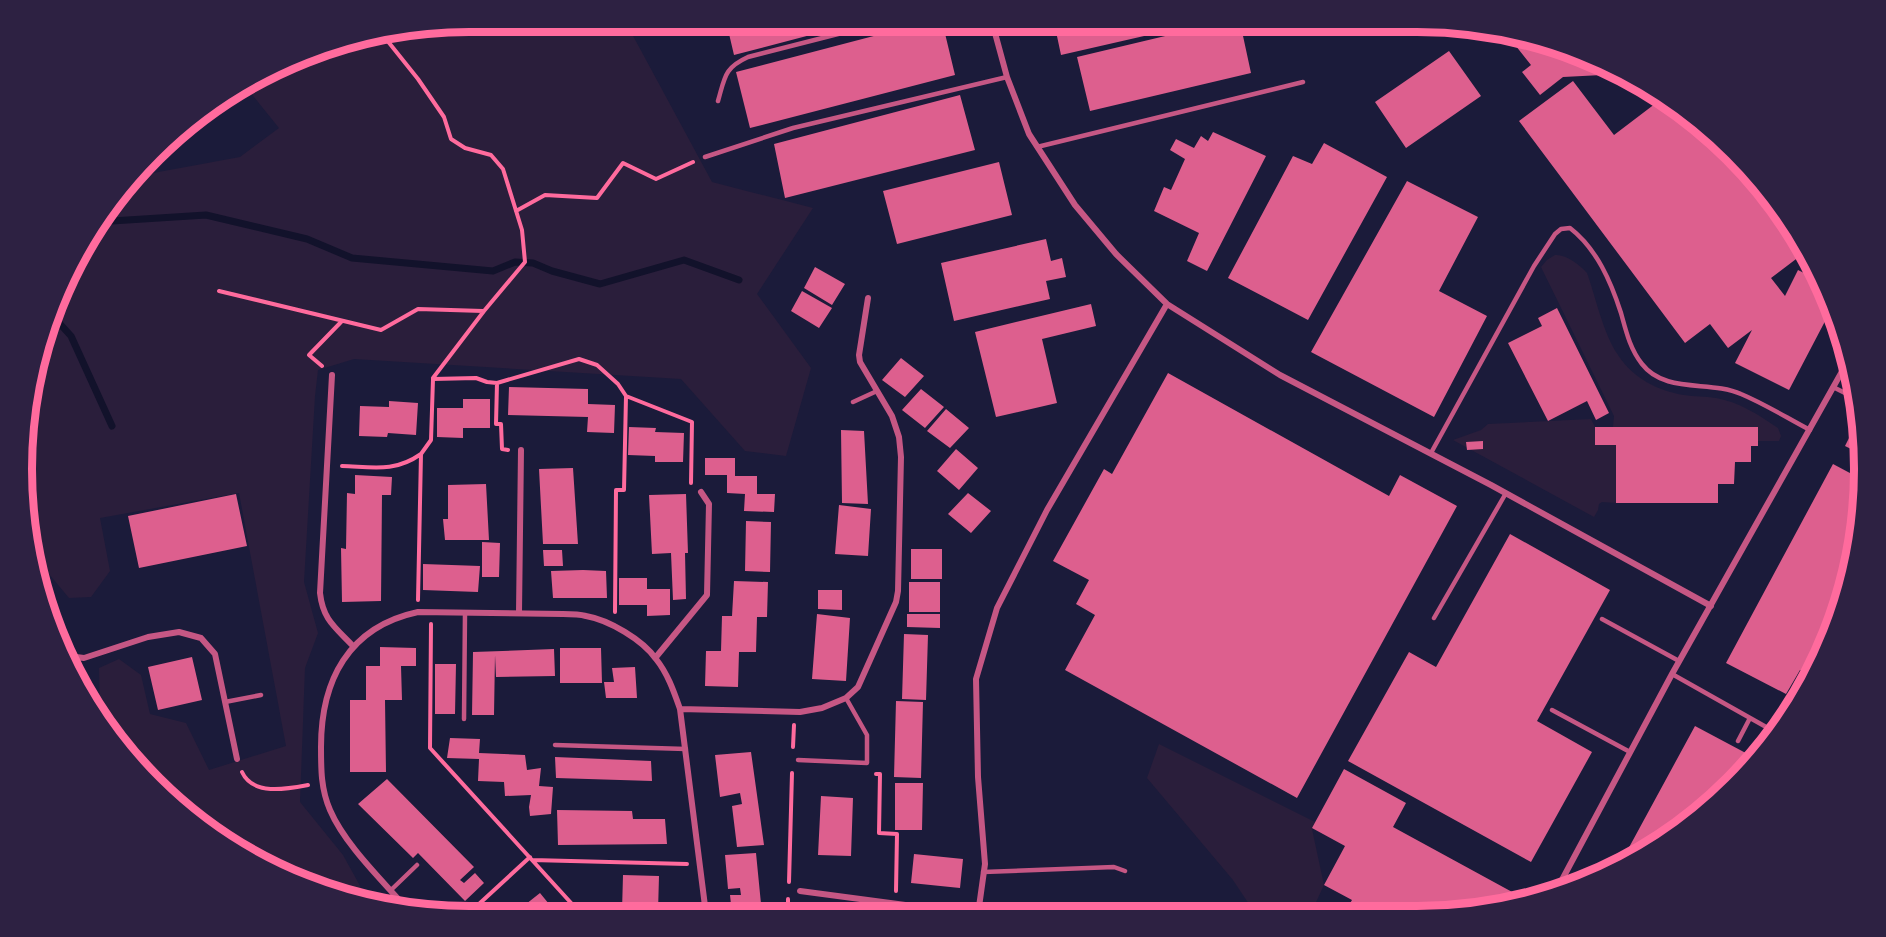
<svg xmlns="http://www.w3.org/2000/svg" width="1886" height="937" font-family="Karla,sans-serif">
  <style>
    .green { fill: #2a1e3b }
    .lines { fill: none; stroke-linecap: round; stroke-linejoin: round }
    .stream { stroke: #12122b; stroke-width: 7 }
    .building { fill: #dd5f8e }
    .path { stroke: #ff6b9d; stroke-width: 4 }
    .service { stroke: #c65784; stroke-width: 4.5 }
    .minor { stroke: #c65784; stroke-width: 6 }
    .rim { fill: none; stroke: #ff6b9d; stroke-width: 8 }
  </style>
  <rect width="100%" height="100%" fill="#1b1b3a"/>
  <path class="green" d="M469 21H625L712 182 813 208 757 294 811 368 786 456 745 451 681 379 354 359 318 370 315 396 304 582 318 633 305 668 300 802 343 855 370 904 353 901 271 870 152 785 100 712 99 668 119 659 141 675 150 714 186 723 209 770 286 746 239 493 100 518 110 571 91 597 69 598 34 556 25 527 30 381 55 297 96 220 137 176 240 157 279 128 246 87 324 45Z
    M1555 255C1566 254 1580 265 1587 273 1596 298 1603 333 1618 355 1633 378 1658 391 1684 395 1694 397 1705 396 1716 398 1739 402 1759 415 1778 428L1781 436 1779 441H1758V427H1613L1614 416 1541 267 1547 260Z
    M1591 419 1595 427V444L1616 445V503L1602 502 1599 504 1598 510 1594 517 1453 440 1481 430 1488 424Z
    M1159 744 1315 822 1312 829 1324 885 1311 913H1255L1233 880 1147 778Z"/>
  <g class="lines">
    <path class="stream" d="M96 222 206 215 307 239 352 258 493 271 515 262 533 263 552 271 600 284 684 260 739 280
      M50 313 71 336 112 426"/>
  </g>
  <path class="building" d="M726 21H860V22L734 55Z
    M931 21H942L955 75 750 128 736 72Z
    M1054 22H1201V23L1061 55Z
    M1224 22H1240L1251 73 1090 111 1077 57Z
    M1504 31 1533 36 1610 65 1612 67 1602 75 1563 77 1540 95 1522 72 1531 65Z
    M1449 51 1481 96 1406 148 1375 102Z
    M1573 81 1614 135 1664 97 1690 113 1723 144 1804 253 1771 278 1785 296 1798 270 1822 282 1833 306 1789 390 1735 363 1752 330 1728 348 1710 324 1685 343 1519 121Z
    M960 95 975 150 785 198 774 144Z
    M214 104 217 107 200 123 194 116Z
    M1213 132 1266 156 1207 271 1187 261 1199 233 1154 211 1164 187 1171 190 1185 159 1170 150 1176 139 1194 148 1201 136 1208 141Z
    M1324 143 1387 177 1308 320 1228 278 1293 156 1312 164Z
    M999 162 1012 215 897 244 883 191Z
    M1407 181 1478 217 1439 291 1487 316 1434 417 1311 352Z
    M1046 239 1051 261 1062 258 1066 277 1046 281 1050 299 954 321 941 263Z
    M815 267 845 284 832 305 804 288Z
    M802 291 832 308 819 328 791 311Z
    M1091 304 1096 326 1042 339 1057 403 996 417 975 332Z
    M1557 308 1609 413 1596 420 1587 401 1548 421 1508 343 1542 326 1538 318Z
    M901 358 924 376 905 397 882 380Z
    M1168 373 1389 496 1400 475 1457 506 1297 798 1065 670 1095 615 1076 604 1089 580 1053 561 1104 469 1112 474Z
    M509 387 588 389V404L615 405 614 433 587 432 588 417 508 415Z
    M921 389 944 407 925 428 902 410Z
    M463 399H490V428H463V438L437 437V408H463Z
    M389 401 418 403 416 435 388 433 387 437 359 436 360 406 389 407Z
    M946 409 969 428 950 448 927 431Z
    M1860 416 1861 417 1863 455 1845 446Z
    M629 427 656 428 655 432 684 433 683 462H655V456L628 455Z
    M1595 427H1758V446H1751V462H1735L1734 484H1718V503H1616V445H1595Z
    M841 430 864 431 868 504 842 503Z
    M1483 441V449L1467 450 1466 442Z
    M956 449 978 468 959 490 937 471Z
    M705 458H735V476H757V494H775L774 512 744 511 745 494 727 493V475H705Z
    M1833 464 1863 480 1864 497 1851 579 1828 619 1835 622 1819 666 1812 677 1800 670 1786 694 1726 663Z
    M573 468 578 544H543L539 469Z
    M355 475 392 477 391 495H382L381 601 342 602 341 548 346 549 347 493 355 494Z
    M486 484 489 540H445L443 519H448V485Z
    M968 493 991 511 971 533 948 514Z
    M236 494 247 546 139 568 128 516Z
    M686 494 688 553H685L686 599 673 600 671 553 652 554 649 495Z
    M839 505 871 509 868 556 835 554Z
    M746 521 771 522 770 572 745 571Z
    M1510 534 1610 590 1537 721 1592 752 1531 862 1348 761 1409 652 1436 667Z
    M482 542 500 543 499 577H482Z
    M911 549H942V579H911Z
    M543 550H562L563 566H544Z
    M423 564 480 566 478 592 423 590Z
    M583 570 606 571 607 598H553L551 571Z
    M619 578H647V589H670V615L647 616V605H619Z
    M734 581 768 582 767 617H757L756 652H739L738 687 705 686 706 651H721L722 616H732Z
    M909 582H940V612H909Z
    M818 590H842V610L818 609Z
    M817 614 850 618 846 681 812 679Z
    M907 614H940V628L907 627Z
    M904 634 928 635 926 700 902 699Z
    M380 647 416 648V666H401L402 700H385L386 772H350V700H366V666H380Z
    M560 648H601L602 683H560Z
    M554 649 555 676 496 677 495 655 494 715H472L473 652Z
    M192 657 202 700 158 710 148 667Z
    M435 664H456L455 714H435Z
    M635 667 637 698H606L604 682H614L612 668Z
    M896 701 923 702 921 778 894 777Z
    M1695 726 1757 759 1690 824 1620 864Z
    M450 738 480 739 479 753 525 755 527 770 541 768 539 786 553 787 551 814 530 816 529 807 531 795 505 796 504 782 478 781 479 759 447 758Z
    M751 752 764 845 737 847 732 806 742 804 740 793 720 797 715 755Z
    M555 757 651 761 652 781 556 778Z
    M1344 769 1406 803 1393 827 1514 893 1508 903 1476 912H1345L1352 900 1324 885 1345 846 1312 828Z
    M387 779 474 867 460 880 464 883 475 873 484 883 465 901 418 853 413 858 358 804Z
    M895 783H923L922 830H895Z
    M821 796 853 798 851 856 818 855Z
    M557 810 632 811 633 819H665L667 844 558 845Z
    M756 853 762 914H732L730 895H741L740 888 728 889 725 855Z
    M914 854 963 859 960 888 911 883Z
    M623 875 659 876 658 912H667V914L631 915V911H622Z
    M540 893 558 915H512L521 908Z"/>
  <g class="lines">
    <path class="path" d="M379 36 386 39 418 79 444 117 451 139 465 148 491 155 503 169 522 230 525 262 484 311 433 378
      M516 211 545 195 597 198 623 163 656 179 693 162
      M219 291 381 330 418 309 483 311
      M322 366 309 355 342 321
      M497 383 496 424H501L502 449 508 450
      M342 466C372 467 394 473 421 454
      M418 600 421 454 431 440 433 379 476 378 487 382 497 383 579 359 597 365 618 384 626 396 692 422 691 483
      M615 612 616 490H624L626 396
      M431 624 430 748 532 860 687 864
      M793 747 794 725
      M242 772C253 796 287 789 308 785
      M876 774H880L879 833 897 834 896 891
      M532 860 582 915
      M789 882 792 773
      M788 914V899
      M467 915 530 857"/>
    <path class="service" d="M718 101C725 77 724 68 748 57L889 21
      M1037 147 1303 82
      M705 157 793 128 1007 77
      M1833 387 1859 400
      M853 402 877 391
      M1431 453 1534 266 1555 234 1561 229 1570 228C1597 249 1611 282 1621 313 1626 331 1630 349 1642 364 1665 394 1710 380 1741 394 1765 404 1787 418 1810 430
      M1434 618 1506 493
      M1602 619 1679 661
      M68 656 73 674
      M1672 674 1775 732
      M225 702 261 695
      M1552 710 1630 752
      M464 719 465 613
      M1738 741 1750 718
      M555 745 686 749
      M798 760 867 763V735L846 698
      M983 872 1114 867 1125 871
      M391 890 417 865"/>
    <path class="minor" d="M992 22 1007 77 1029 134 1075 205 1116 254 1167 304 1280 375 1491 485 1711 606
      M332 375 320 593C323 620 335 627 353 646
      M519 613 521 450
      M62 651 68 656 84 658 148 637 179 632 201 638 215 654 237 759
      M656 657 707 595 709 504 701 492
      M680 709 800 712 822 708 846 698 858 687 896 602 898 591 901 457 899 437 892 416 860 362 859 355 868 298
      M800 891 973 914
      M1556 891 1672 674 1849 359
      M408 910C383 881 345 845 330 810 321 789 321 770 321 747 321 681 348 627 418 612L563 614C571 614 579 614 586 616 609 620 643 640 656 659 668 674 674 692 680 709L706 914
      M978 914 985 864 978 777 976 679 997 608 1047 510 1167 304"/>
  </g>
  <path d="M0 0H1886V937H0ZM469 32H1417A437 437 0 0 1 1854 469V469A437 437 0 0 1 1417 906H469A437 437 0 0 1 32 469V469A437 437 0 0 1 469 32Z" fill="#2d2142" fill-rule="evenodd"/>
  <path class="rim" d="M469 32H1417A437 437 0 0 1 1854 469V469A437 437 0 0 1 1417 906H469A437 437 0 0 1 32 469V469A437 437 0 0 1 469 32Z"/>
</svg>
